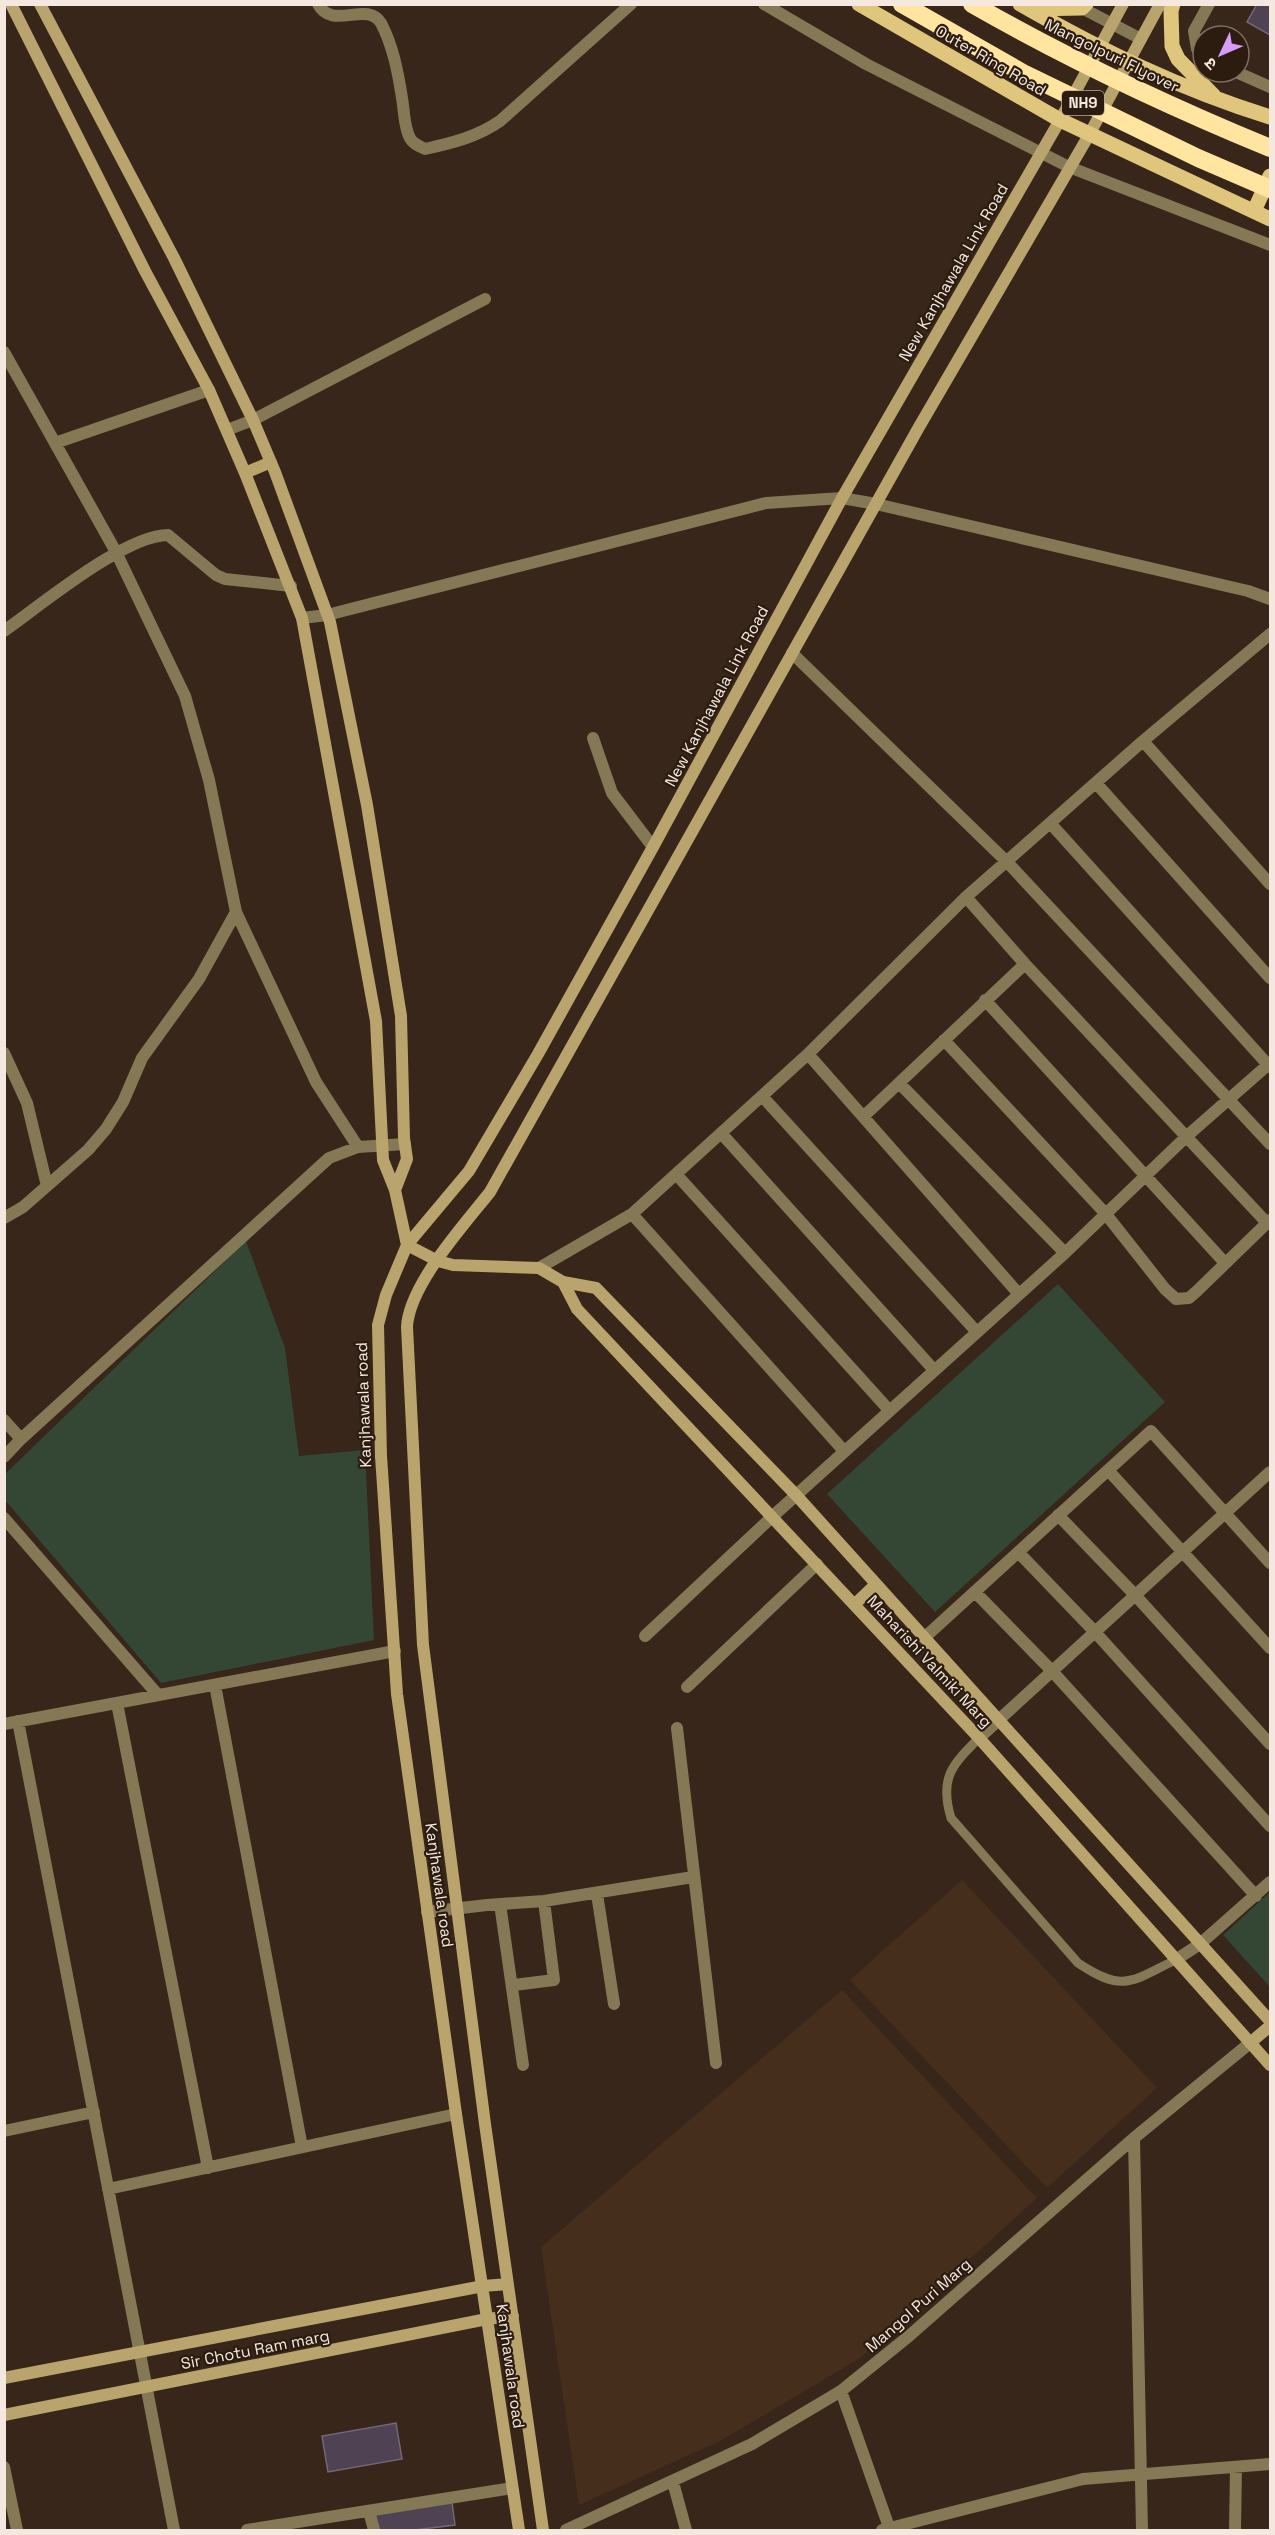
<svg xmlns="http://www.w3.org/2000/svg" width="1275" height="2535" font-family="'Space Grotesk','Noto Sans Devanagari',sans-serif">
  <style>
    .built { fill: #452e1c }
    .green { fill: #334734 }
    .building { fill: #4f4253; stroke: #756779; stroke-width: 1.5 }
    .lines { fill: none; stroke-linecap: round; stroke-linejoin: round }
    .lane { stroke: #847855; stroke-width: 9 }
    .street { stroke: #847855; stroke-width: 12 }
    .secondary { stroke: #b8a46c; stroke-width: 12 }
    .primary { stroke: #e0c57c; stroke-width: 15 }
    .highway-bridge { stroke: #ffe5a0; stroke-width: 18 }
    .labels { text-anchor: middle; stroke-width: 4.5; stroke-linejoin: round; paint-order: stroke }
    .shield { fill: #2c1c0f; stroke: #b8aba1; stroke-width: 1.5 }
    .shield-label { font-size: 15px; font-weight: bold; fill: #f4e8e0 }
    .street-label { font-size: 16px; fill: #f4e8e0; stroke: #2c1c0f }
  </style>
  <rect width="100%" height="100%" fill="#372619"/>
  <path class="built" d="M962 1880 1157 2088 1047 2188 850 1980Z
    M842 1990 1037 2198 859 2359 720 2441 579 2505 541 2247Z"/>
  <path class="green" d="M246 1241 285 1348 299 1456 365 1450 374 1640 161 1683 5 1500 4 1475Z
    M1058 1284 1165 1402 935 1612 827 1494Z
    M1270 1892V1987L1223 1935Z"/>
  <path class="building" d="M1257 4H1270V35L1247 22Z
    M396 2423 402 2459 328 2472 322 2436Z
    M452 2502 455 2525 414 2530H377L374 2513Z"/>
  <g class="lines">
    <path class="lane" d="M979 1738C952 1765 939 1778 951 1818L1078 1963C1123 1993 1131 1982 1177 1959"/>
    <path class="street" d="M318 4C332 31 367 0 381 23 393 46 398 72 402 98 404 109 404 128 410 138 413 144 419 146 425 149 452 143 477 137 500 121L631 4
      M764 4 866 64 1069 167 1270 245
      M1076 5 1141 39
      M1203 54 1197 49 1194 31 1209 4
      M1236 72 1270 87
      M4 352 55 443 209 390
      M227 430 253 420 485 299
      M55 443 116 552 185 696 209 780 236 912
      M302 618 327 615 766 503 842 498 876 504 1248 591 1270 599
      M4 631C41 605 125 535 168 535L216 575 225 579 291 586
      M792 653 1007 862 1270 1144
      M593 738 612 793 653 847
      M1143 741 1270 884
      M1096 783 1270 978
      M1051 824 1270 1067
      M966 897 1025 964 1267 1223
      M985 1000 1225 1263
      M944 1040 1105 1213 1165 1289 1176 1299 1189 1298 1197 1291 1270 1220
      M4 1053 27 1103 47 1186
      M808 1054 1018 1293
      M899 1083 1065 1253
      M762 1096 976 1331
      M863 1117 1025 964
      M721 1133 934 1370
      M676 1174 889 1410
      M632 1214 844 1451
      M4 1218 23 1207 88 1150 106 1129 123 1102 142 1058 199 979 236 912 316 1082 358 1147
      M539 1268 632 1214 808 1054 966 897 1143 741 1270 634
      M4 1420 21 1439
      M4 1457 21 1439 329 1158 358 1147 405 1144
      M1108 1470 1270 1648
      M1058 1515 1135 1595 1270 1744
      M4 1518 158 1695
      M1018 1552 1095 1632 1270 1826
      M975 1592 1052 1671 1256 1896
      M645 1636 773 1516 1065 1253 1187 1136 1270 1063
      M924 1638 1151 1431 1270 1563
      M215 1685 302 2147
      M687 1687 817 1564
      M117 1703 208 2168
      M18 1721 174 2530
      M4 1724 395 1651
      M677 1728 716 2063
      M979 1738 1270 1472
      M597 1894 614 2004
      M500 1904 523 2065
      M427 1912 487 1905 544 1901 693 1877
      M1177 1959 1200 1944 1270 1882
      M514 1985 554 1980 544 1901
      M4 2131 94 2112
      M1134 2138 1142 2530
      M108 2189 456 2114
      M841 2391 890 2530
      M4 2467 17 2530
      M673 2482 686 2530
      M369 2511 374 2530
      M247 2530 512 2488
      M566 2530 752 2444 841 2391 909 2336 1134 2138 1250 2043
      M882 2530 1083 2479 1270 2464
      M1235 2530 1236 2467"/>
    <path class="secondary" d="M11 4 145 271 209 390 245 473 302 618 376 1021 383 1160 395 1190 407 1245
      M40 4 174 258 253 420 275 472 330 622 367 805 401 1016 404 1138 407 1159 395 1190
      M245 473 271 462
      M407 1245 438 1261 453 1265 539 1268 563 1282 596 1288 796 1495 1270 2021
      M563 1282 577 1309 979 1738 1270 2065
      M855 1604 876 1584
      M1250 2043 1270 2026
      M4 2378 483 2286 508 2284
      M4 2415 487 2319 513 2316
      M519 2530 456 2114 397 1694 381 1456 378 1325 386 1295 407 1245 469 1171 538 1054 653 847 842 498 1060 120 1123 4
      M543 2530 485 2124 423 1645 407 1327C409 1285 464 1225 490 1192L919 427 1089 135 1160 4"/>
    <path class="primary" d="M859 4 1060 120 1270 219
      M1020 4C1102 51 1180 89 1270 117
      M1173 4 1171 11 1172 46 1178 59 1214 96
      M1030 9 1082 8 1086 4
      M1254 211 1270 176"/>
    <path class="highway-bridge" d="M902 4 1023 73 1198 158 1270 189
      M972 4C1068 59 1168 106 1270 148"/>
  </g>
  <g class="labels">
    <rect class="shield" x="1062" y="91" width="42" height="24" rx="4.5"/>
    <g class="shield-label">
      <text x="1083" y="108">NH9</text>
    </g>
    <g class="street-label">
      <text transform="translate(1112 55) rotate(26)" y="6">Mangolpuri Flyover</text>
      <text transform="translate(991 60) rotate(30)" y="6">Outer Ring Road</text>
      <text transform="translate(953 272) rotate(-60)" y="6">New Kanjhawala Link Road</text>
      <text transform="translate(716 696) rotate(-62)" y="6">New Kanjhawala Link Road</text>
      <text transform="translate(363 1405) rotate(-92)" y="6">Kanjhawala road</text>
      <text transform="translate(930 1661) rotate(47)" y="6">Maharishi Valmiki Marg</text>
      <text transform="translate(440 1885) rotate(82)" y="6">Kanjhawala road</text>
      <text transform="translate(918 2305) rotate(-41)" y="6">Mangol Puri Marg</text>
      <text transform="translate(255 2349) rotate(-11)" y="6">Sir Chotu Ram marg</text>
      <text transform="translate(511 2366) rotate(82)" y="6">Kanjhawala road</text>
    </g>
  </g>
  <rect width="1275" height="2535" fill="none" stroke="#f4e8e0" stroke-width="12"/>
  <g transform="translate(1221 54) rotate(226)"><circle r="28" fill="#2c1c0f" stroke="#7c6e63" stroke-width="1.5"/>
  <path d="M0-4.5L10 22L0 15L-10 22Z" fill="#d79bf9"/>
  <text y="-9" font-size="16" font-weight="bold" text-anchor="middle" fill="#f4e8e0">उ</text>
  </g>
</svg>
